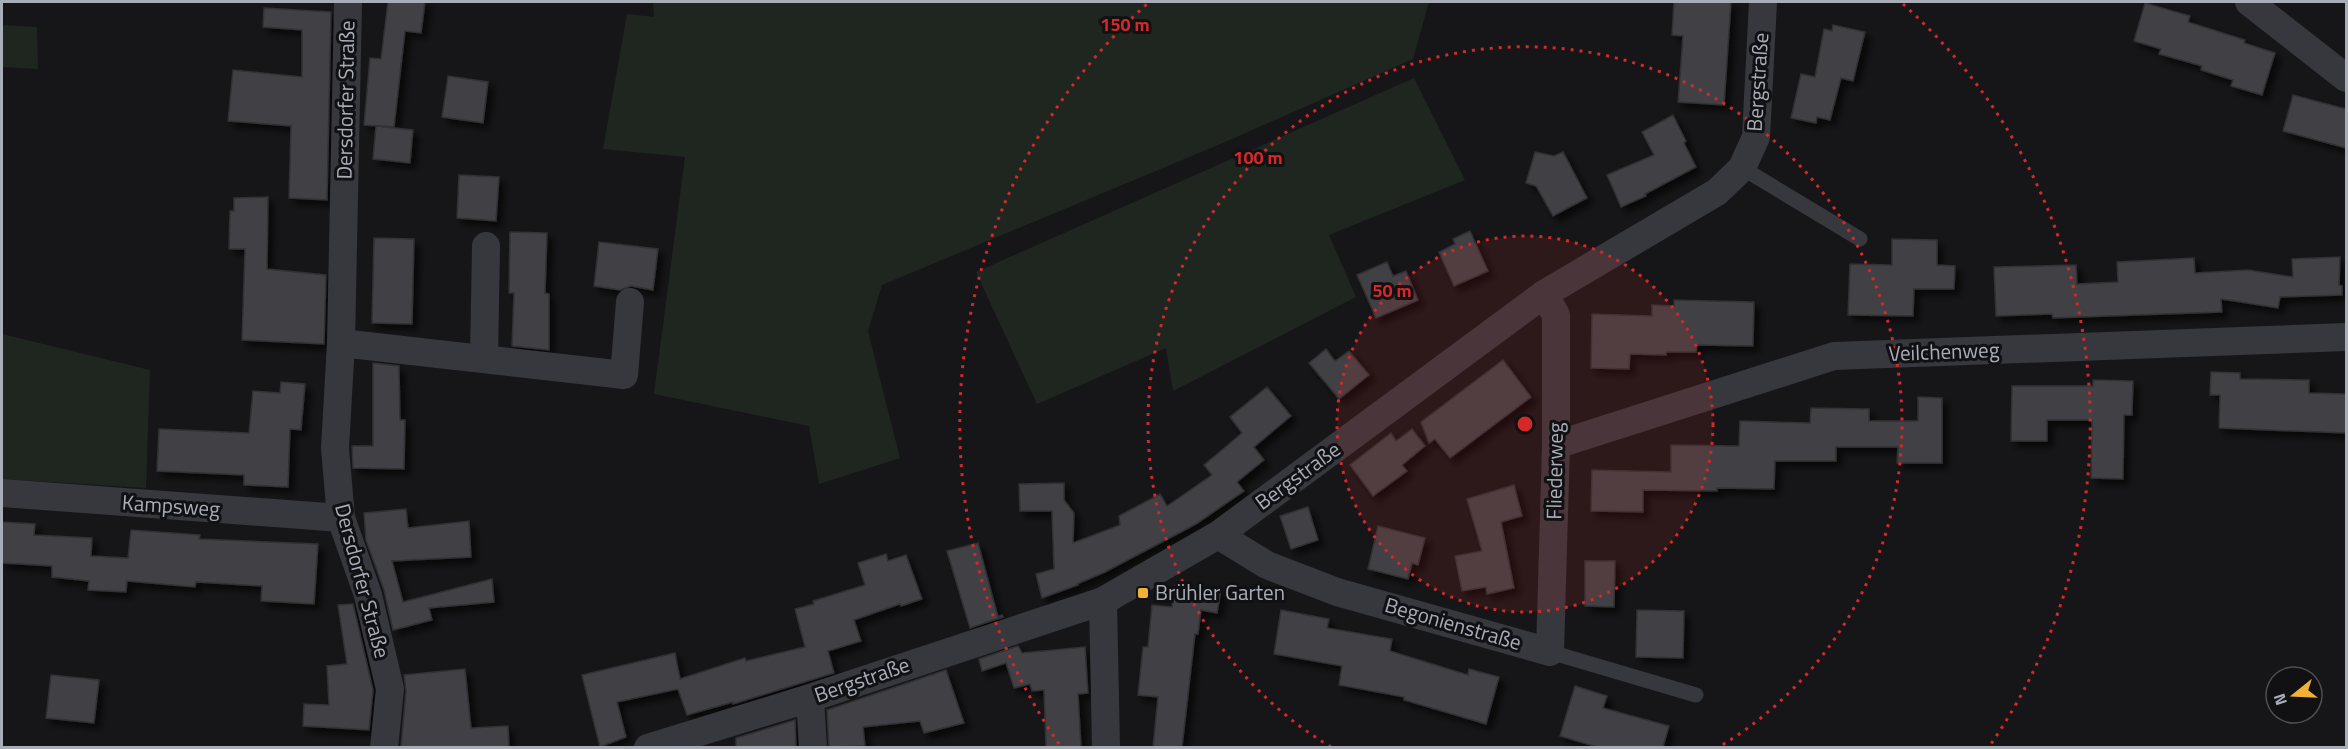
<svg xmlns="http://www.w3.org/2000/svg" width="2348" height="749" font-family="'Titillium Web',sans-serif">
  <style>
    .green { fill: #1e261f }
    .building { fill: #404145; stroke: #303034; stroke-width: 1.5; filter: url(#shadow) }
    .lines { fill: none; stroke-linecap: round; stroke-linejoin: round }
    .lane { stroke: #37383d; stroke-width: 15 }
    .street { stroke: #37383d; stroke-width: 28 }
    .ring { fill: none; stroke: #d62828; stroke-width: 3; stroke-dasharray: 3 6 }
    .poi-dot { fill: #f2b134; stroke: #111113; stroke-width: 2 }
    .labels { text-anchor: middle; stroke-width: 6; stroke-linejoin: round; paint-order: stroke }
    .street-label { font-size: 21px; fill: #a8adb8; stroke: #111113 }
    .poi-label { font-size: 21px; fill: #a8adb8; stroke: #111113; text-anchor: start }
    .centre { fill: #d62828; stroke: #111113; stroke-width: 3 }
    .ring-label { font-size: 18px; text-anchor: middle; font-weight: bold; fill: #d62828; stroke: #111113; stroke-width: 6; stroke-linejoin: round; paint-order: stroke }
  </style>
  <defs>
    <filter id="shadow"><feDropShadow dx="5.5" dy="5.5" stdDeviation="3" flood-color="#0009"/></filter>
  </defs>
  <rect width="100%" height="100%" fill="#161618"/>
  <path class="green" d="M653 2H1429L1413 59 1223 143 882 285 868 331 900 458 819 484 809 426 654 394 685 157 603 149 627 14 654 17Z
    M2 25 37 27 38 69 2 67Z
    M1414 78 1465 180 1329 235 1356 297 1173 391 1166 348 1037 404 976 272Z
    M2 334 150 370 146 488 2 479Z"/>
  <path class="building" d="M388 2H425L421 33 405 31 394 127 364 125 370 58 381 59Z
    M1674 2H1731L1724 105 1678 102 1683 36 1672 35Z
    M2145 3 2190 16 2188 22 2245 40 2244 43 2275 53 2262 95 2231 86 2233 80 2201 70 2202 66 2159 54 2161 49 2134 41Z
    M264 8 331 12 327 200 289 198 291 126 228 121 233 70 302 77V30L263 27Z
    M1833 25 1865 32 1853 81 1841 78 1830 120 1817 117 1816 123 1791 118 1801 74 1815 77 1824 29 1832 31Z
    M448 76 488 82 483 123 442 117Z
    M2293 95 2346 109V148L2283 131Z
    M1673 115 1686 141 1684 143 1696 167 1645 194 1646 196 1621 207 1607 175 1654 155 1642 132Z
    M376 126 413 130 410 163 373 159Z
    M1535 152 1554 156 1563 152 1587 198 1553 216 1536 186 1526 183Z
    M459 175 499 177 496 221 457 218Z
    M268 197 267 269 326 275 324 344 242 340 245 249H229L230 211H234V198Z
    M1470 231 1488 271 1454 286 1439 252 1455 244 1453 239Z
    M510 232 547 233 545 293 549 294V350L512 346 514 293H509Z
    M374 238 414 239 412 324 372 323Z
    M1892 239 1937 240V265L1955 266 1954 289H1914L1913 316 1848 315 1850 264 1892 265Z
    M599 242 658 249 653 290 631 286 620 290 594 286Z
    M2340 257 2339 285 2342 286V295L2280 297 2278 308 2221 299 2222 312 2053 318 2052 314 1996 316 1994 267 2076 265 2077 284 2118 282 2117 262 2194 258 2195 273 2248 270 2293 277 2292 259Z
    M1387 262 1393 276 1406 271 1418 300 1376 318 1357 275Z
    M1674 300 1754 302 1753 346 1697 345 1696 352H1666V355L1630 354 1629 369 1591 368 1592 314 1652 316V305L1674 306Z
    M1326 349 1335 361 1349 351 1369 375 1339 399 1309 363Z
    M1503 360 1531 397 1450 458 1435 439 1429 443 1421 422Z
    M373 363 399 366 400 420H405L404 469 353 468 352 446H373Z
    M2211 372 2240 373V379L2309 380V393L2346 394V433L2219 428 2220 395H2210Z
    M2093 380 2133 381 2132 415H2124L2123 479 2091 478 2092 420H2047V441H2011L2012 386H2093Z
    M281 382 305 384 301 430 290 429 288 487 244 485V475L157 471 159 429 249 433 253 391 280 393Z
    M1267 387 1291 416 1254 447 1264 460 1237 482 1244 491 1196 524 1105 572 1077 584 1078 585 1042 598 1036 574 1054 569 1052 511H1020L1019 484 1064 483V500L1074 513 1073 543 1120 525 1119 516 1160 494 1167 506 1212 475 1204 465 1242 433 1230 417Z
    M1918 397 1942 398V463H1897L1898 447H1836V461H1775L1774 489 1717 488V491L1643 490V512L1591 511 1592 470 1671 472V445L1739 446 1740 421 1810 423 1811 408 1869 409V421H1918Z
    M1412 429 1425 446 1402 465 1407 471 1373 496 1350 465 1391 433 1396 441Z
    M1514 485 1522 516 1501 522 1514 588 1487 594 1486 587 1462 591 1455 556 1482 551 1467 499Z
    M1308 507 1318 540 1291 549 1280 516Z
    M406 509 408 528 469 521 471 557 392 561 403 602 492 579 494 602 429 608 432 620 393 630 384 590 366 540 364 513Z
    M2 522 35 524 34 535 92 538 91 556 128 558 131 530 200 535 199 539 318 544 314 604 261 601 262 586 196 582 195 587 127 581 126 592 88 590 89 581 52 577V566L2 563Z
    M1378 526 1425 538 1418 565 1412 563 1408 579 1368 569Z
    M978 543 998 617 1002 615 1003 617 970 628 947 551Z
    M886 554 888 561 906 555 922 599 901 606 900 604 854 620 861 641 828 651 834 673 733 704V702L687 715 678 689 617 702 626 737 600 747 582 675 675 653 680 679 745 658 746 661 805 647 795 609 814 604 813 601 865 585 858 563Z
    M1585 561H1615L1614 607 1585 606Z
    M1175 585 1221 590 1217 613 1201 610 1198 634H1195L1182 747H1153L1158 697 1138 695 1143 647H1148L1152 605 1172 607Z
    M353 604 373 690 369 730 303 726 304 704 329 705 327 666 347 664 338 605Z
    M1281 610 1329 619 1327 628 1392 639 1390 651 1468 675 1469 669 1499 677 1486 724 1404 700V697L1339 685 1342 666 1274 654Z
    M1637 610 1684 611 1683 658 1636 657Z
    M1018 646 1022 653 1085 647 1088 693 1078 694 1081 747H1046L1044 690 1032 691 1030 684 1014 688 1006 663 982 671 979 659Z
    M465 669 471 728 508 726 509 747H401L406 691 404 675Z
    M946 670 964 723 924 733 920 721 863 727 865 746 829 747 827 710Z
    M51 675 99 680 94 723 46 718Z
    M1575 686 1607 696 1603 708 1669 726 1663 747H1597L1560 736Z
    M795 720 796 747H736V738Z"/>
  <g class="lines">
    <path class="lane" d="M1742 168 1860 239
      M1550 652 1696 695"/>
    <path class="street" d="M348 2 341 343 335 448 341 518 368 595 390 689 384 748
      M2249 2 2346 78
      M341 343 624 375 630 302
      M484 359 486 246
      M1556 445 1834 356 2346 337
      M2 493 341 518
      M1218 535 1267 565 1337 592 1550 652 1556 445V315L1544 294
      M1103 601 1106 748
      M810 698 813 748
      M648 748 810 698 1103 601 1218 535 1544 294 1717 192 1742 168 1756 137 1763 2"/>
  </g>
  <circle cx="1525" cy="424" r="188" fill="#d62828" fill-opacity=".12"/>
  <g class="ring">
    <circle cx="1525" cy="424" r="188"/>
    <path d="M1331 747A377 377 0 1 1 1719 747"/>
    <path d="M1059 744A565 565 0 0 1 1147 4M1903 4A565 565 0 0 1 1991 744"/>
  </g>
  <rect class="poi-dot" x="1137" y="587" width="12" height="12" rx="3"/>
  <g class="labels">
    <g class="street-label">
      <text transform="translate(1758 82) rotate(-86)" y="7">Bergstraße</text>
      <text transform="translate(346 100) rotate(-89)" y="7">Dersdorfer Straße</text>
      <text transform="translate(1944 352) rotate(-2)" y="7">Veilchenweg</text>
      <text transform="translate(1555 471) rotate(-89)" y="7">Fliederweg</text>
      <text transform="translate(1298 476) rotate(-36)" y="7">Bergstraße</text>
      <text transform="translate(171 506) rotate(4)" y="7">Kampsweg</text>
      <text transform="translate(362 581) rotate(75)" y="7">Dersdorfer Straße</text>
      <text transform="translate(1453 624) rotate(16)" y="7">Begonienstraße</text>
      <text transform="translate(862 680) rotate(-19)" y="7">Bergstraße</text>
    </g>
    <g class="poi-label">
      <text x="1155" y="600">Brühler Garten</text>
    </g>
  </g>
  <circle cx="1525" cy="424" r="9" class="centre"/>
  <g class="ring-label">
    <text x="1125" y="31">150 m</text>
    <text x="1258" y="164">100 m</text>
    <text x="1392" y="297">50 m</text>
  </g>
  <rect width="2348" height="749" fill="none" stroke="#a8adb8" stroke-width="6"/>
  <g transform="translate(2294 695) rotate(252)"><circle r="28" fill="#111113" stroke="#4d4f55" stroke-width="1.5"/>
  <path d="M0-4.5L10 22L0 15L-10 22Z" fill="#f2b134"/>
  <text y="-9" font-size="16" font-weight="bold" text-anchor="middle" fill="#a8adb8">N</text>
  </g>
</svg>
